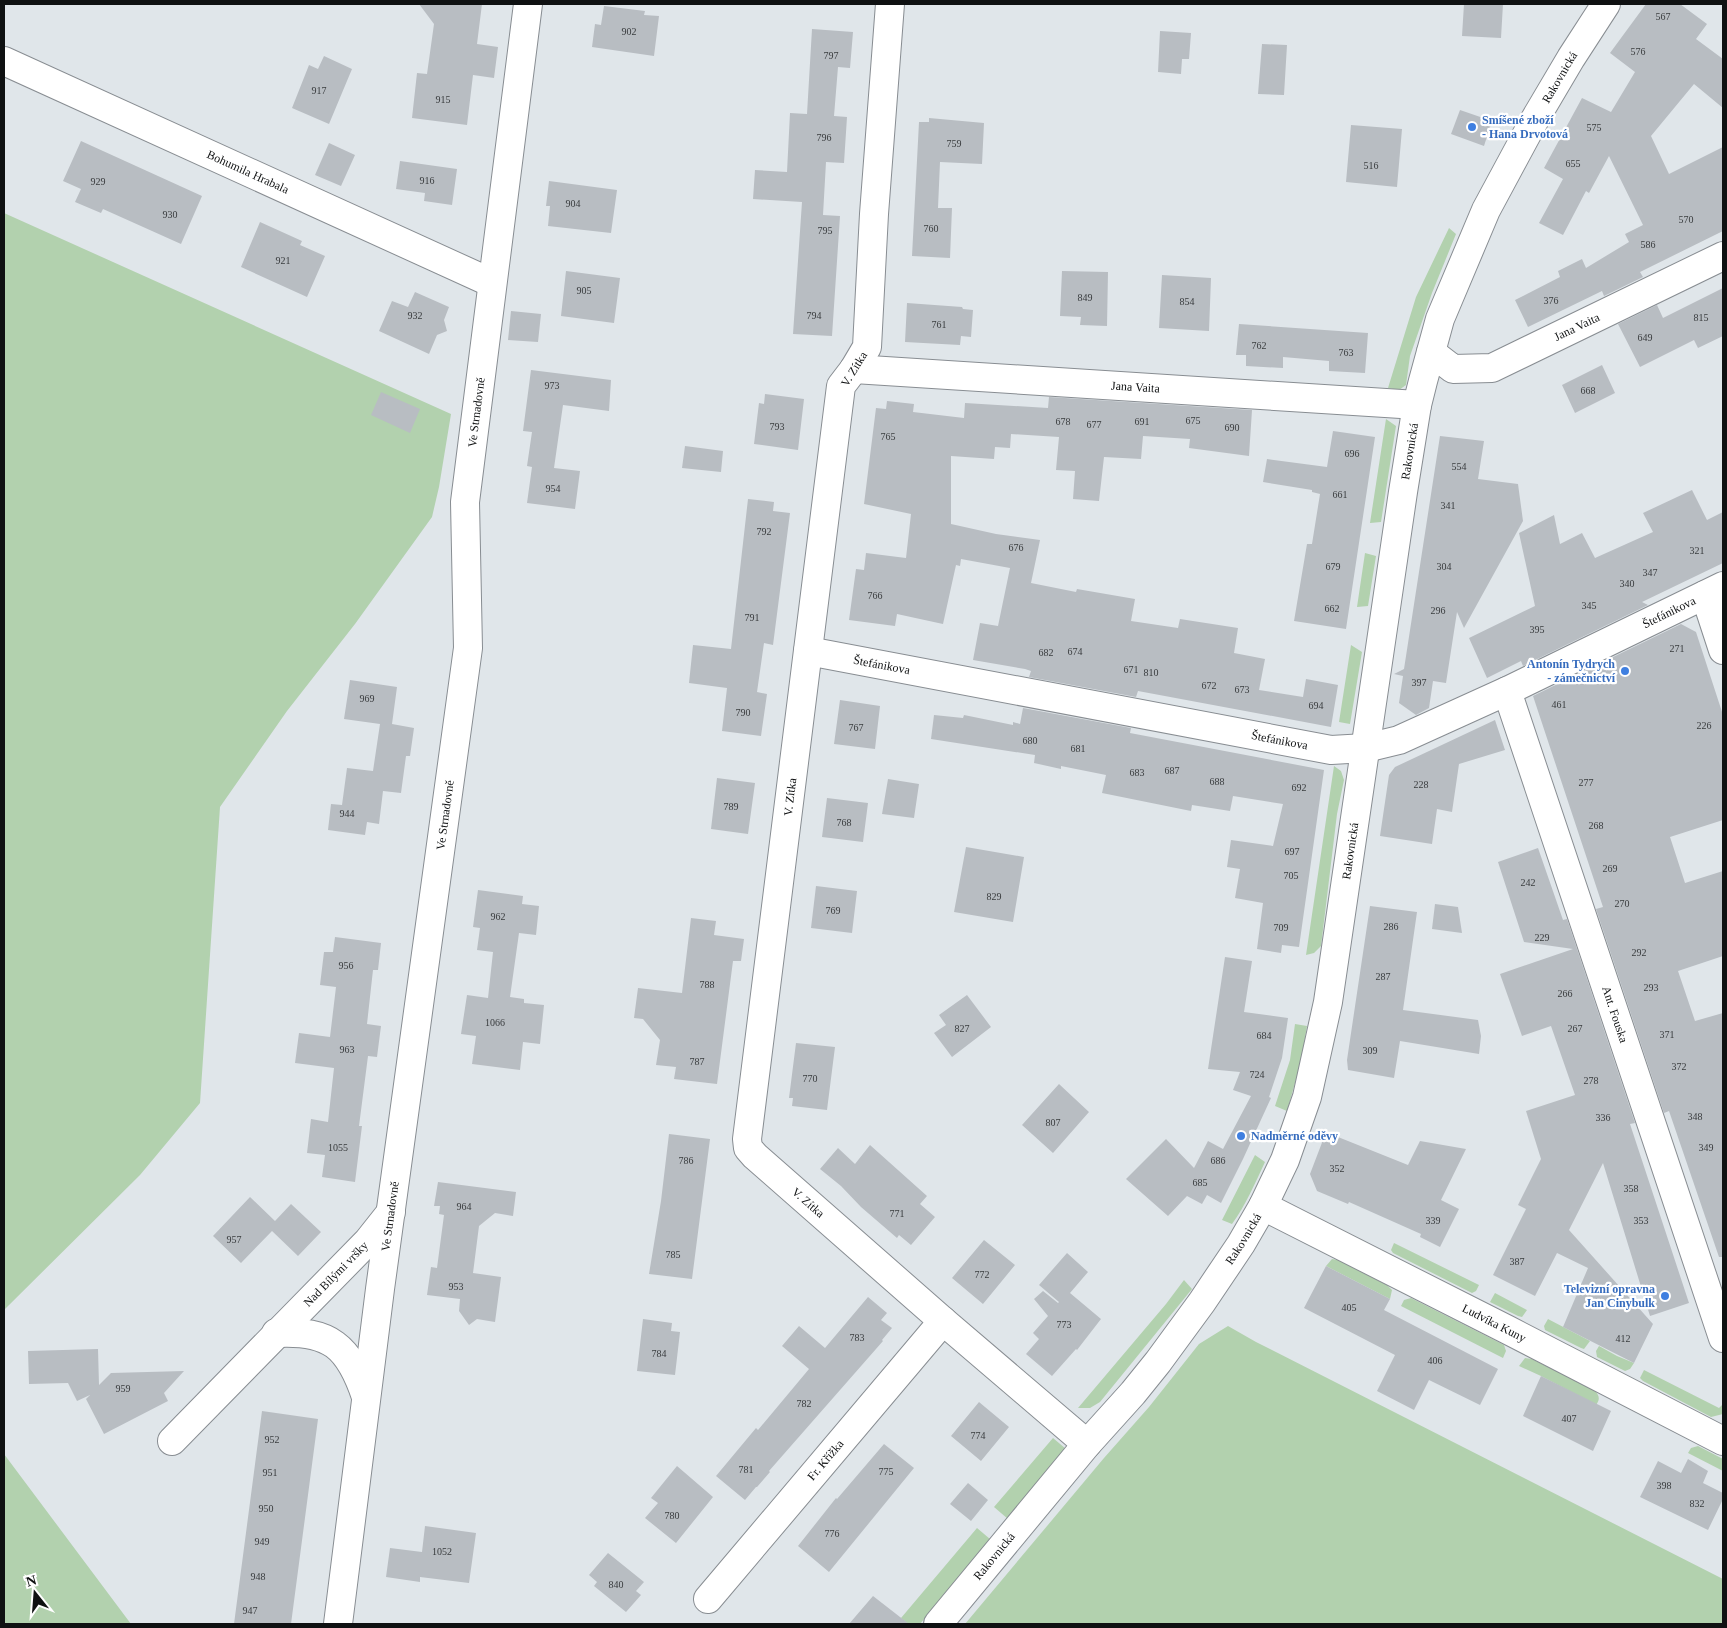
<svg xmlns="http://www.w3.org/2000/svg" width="1727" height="1628" font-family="'Times New Roman',serif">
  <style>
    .green { fill: #b2d1ae }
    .building { fill: #b8bdc2 }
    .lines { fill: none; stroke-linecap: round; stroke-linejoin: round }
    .street-casing { stroke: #888d92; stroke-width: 30 }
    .secondary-casing { stroke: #888d92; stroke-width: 30 }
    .street { stroke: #fff; stroke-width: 28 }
    .secondary { stroke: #fff; stroke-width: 28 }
    .shop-dot { fill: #3f7fe0; stroke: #fff; stroke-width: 2 }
    .labels { text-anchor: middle; stroke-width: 4.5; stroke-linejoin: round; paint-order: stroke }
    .number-label { font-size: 10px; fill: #393c3e }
    .street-label { font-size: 12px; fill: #0f1112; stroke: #fff }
    .shop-label { font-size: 12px; font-weight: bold; fill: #366cbe; stroke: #fff; text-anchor: start }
  </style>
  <rect width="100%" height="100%" fill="#e0e6ea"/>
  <path class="green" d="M4 213 451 414 439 487 432 517 355 624 287 711 220 807 200 1103 140 1175 4 1310Z
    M1449 228 1456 234 1432 293 1410 356 1406 385 1399 390 1388 388 1416 297Z
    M1386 419 1396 426 1381 522 1370 523Z
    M1365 553 1376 556 1368 606 1357 607Z
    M1351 645 1362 652 1350 724 1339 722Z
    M1334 766 1341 771 1344 780 1337 814 1321 946 1314 953 1306 955Z
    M1295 1024 1307 1026 1301 1062 1287 1111 1275 1106 1290 1060Z
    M1255 1155 1265 1162C1255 1183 1246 1205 1232 1224L1222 1220Z
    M1394 1243 1479 1285 1476 1291 1472 1293 1393 1253 1391 1250Z
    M1332 1259 1338 1260 1387 1285 1392 1290 1390 1299 1326 1266Z
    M1184 1280 1192 1289 1100 1402 1090 1408H1078L1166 1304Z
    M1495 1293 1527 1310 1522 1317 1518 1316 1490 1302Z
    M1411 1298 1504 1345 1506 1351 1503 1358 1401 1306 1404 1300Z
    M1548 1319 1590 1341 1584 1349 1581 1348 1545 1330 1544 1326Z
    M1228 1326 1256 1342 1723 1579V1624H965L1104 1458 1149 1407 1199 1344Z
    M1599 1346 1617 1356 1634 1363 1630 1369 1625 1371 1597 1357 1596 1351Z
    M1525 1358 1532 1359 1594 1390C1600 1395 1600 1400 1596 1405L1541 1376 1519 1366Z
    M1644 1370 1719 1408 1723 1404V1414L1711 1417 1643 1381 1640 1378Z
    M1053 1438 1066 1449 1008 1519 994 1507Z
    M1698 1446 1723 1459V1471L1688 1453 1691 1448Z
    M4 1454 131 1624H4Z
    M977 1528 990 1539 920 1624H908L901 1618Z"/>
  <path class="building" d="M419 4H482L477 44 498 47 494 78 473 75 467 125 412 118 417 73 427 74 434 24Z
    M1464 4H1503L1501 38 1462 36Z
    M1646 4H1680L1707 24 1696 39 1723 59V108L1694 84 1651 136 1669 174 1723 147V231L1640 272 1643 277 1604 296 1602 291 1528 327 1515 300 1560 277 1558 271 1582 259 1586 268 1629 242 1625 234 1643 225 1609 156 1589 193 1586 191 1563 235 1539 223 1563 179 1544 168 1582 98 1611 112 1635 72 1610 53Z
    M604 6 645 11 644 15 659 16 654 56 592 47 595 24 601 25Z
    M812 29 853 32 850 68 838 67 834 116 847 117 844 163 826 162 823 215 840 216 832 336 793 334 802 202 753 199 755 170 787 172 790 113 807 114Z
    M1160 31 1191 33 1189 59H1182L1181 74 1158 72Z
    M1262 44 1287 45 1284 95 1258 94Z
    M324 56 352 69 329 124 292 108 309 65 318 69Z
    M1460 110 1492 121 1484 146 1451 134Z
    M929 118 984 123 982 164 940 162 938 208H952L950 258 912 256 919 122H929Z
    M1351 125 1402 129 1397 187 1346 182Z
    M81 141 202 196 181 244 103 209 101 213 75 202 81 189 63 181Z
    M329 143 355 155 341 186 315 175Z
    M400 161 457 169 452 205 424 201 425 193 396 189Z
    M549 181 617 190 611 233 548 226 550 206H546Z
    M260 222 302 241 300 245 325 256 307 297 241 267Z
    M566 271 620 278 614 323 561 316Z
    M1062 271 1108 272 1107 326 1080 325 1081 317 1060 316Z
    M1162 275 1211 278 1209 331 1159 328Z
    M1723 288V336L1698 348 1694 340 1640 367 1618 324 1657 305 1663 318Z
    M415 292 449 307 444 320 447 331 437 335 429 354 379 331 392 301 408 307Z
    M907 303 962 307 963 309 973 310 971 337 961 336 960 345 905 342Z
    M511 311 541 314 538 342 508 340Z
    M1239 324 1368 333 1365 373 1329 371V361L1283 357V368L1246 366V355H1236Z
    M1602 365 1615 393 1575 413 1562 385Z
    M531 370 611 380 609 411 563 405 554 468 580 471 575 509 527 503 532 467 527 466 532 432 523 431Z
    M381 392 420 409 410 433 371 415Z
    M765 394 804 399 798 450 754 444 759 403 764 404Z
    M1049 397 1252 410 1249 456 1189 448 1190 439 1143 436 1141 459 1104 457 1099 501 1073 499 1075 471 1056 470 1059 437 1011 434 1010 448 995 447 994 459 951 456V524L996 534 1040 540 1031 583 1076 592 1077 589 1135 599 1131 621 1178 628 1180 619 1238 628 1234 653 1265 659 1259 690 1303 697 1306 679 1338 685 1331 727 1138 691 1136 697 1029 677 1031 671 1025 669 973 660 980 623 998 626 1010 568 961 559 960 566 956 565 943 624 897 614 895 626 849 620 856 569 864 570 866 553 906 558 911 514 864 504 876 408 886 409 887 401 914 404 913 412 964 418 965 403 1048 408Z
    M1333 431 1375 437 1346 629 1294 621 1307 544H1312L1320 494 1312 492V490L1263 482 1267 459 1327 467Z
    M1440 436 1484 441 1478 479 1518 484 1523 521 1464 628 1457 612 1446 683 1433 681 1429 708 1416 715 1399 703 1403 676 1394 674 1404 669Z
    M685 446 723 451 721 472 682 468Z
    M1692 490 1707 520 1723 512V563L1642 602 1648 605 1523 666 1521 661 1487 678 1469 638 1535 606 1519 533 1554 515 1560 544 1582 533 1595 558 1653 532 1643 513Z
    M748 499 774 502 773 511 790 513 773 645 764 643 757 692 767 694 761 736 722 731 727 688 689 683 693 645 731 649Z
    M1681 624 1696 632 1723 715V820L1670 837 1685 883 1723 871V956L1678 971 1695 1021 1723 1013V1257H1719L1669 1111 1664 1113 1596 909 1603 907 1533 696Z
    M350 680 397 687 392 724 414 728 410 756H406L401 793 383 791 379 824 367 822 365 835 328 830 331 804 342 805 347 768 373 771 380 724 344 719Z
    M840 700 880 706 875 749 834 744Z
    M1023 708 1131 728 1130 733 1324 770 1299 947 1282 945 1281 953 1257 949 1263 903 1235 898 1240 869 1227 867 1231 840 1273 846 1283 804 1233 796 1230 811 1192 805 1191 811 1102 793 1106 775 1061 766V769L1034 763 1035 755 931 739 934 715 963 718 964 715 1013 725V722L1020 724Z
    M1495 720 1505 750 1459 764 1452 812 1437 809 1432 844 1380 836 1389 775 1395 767Z
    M717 778 755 783 748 834 711 829Z
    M888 779 919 784 914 818 882 814Z
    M827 798 868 803 863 842 822 837Z
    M966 847 1024 857 1013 922 954 912Z
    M1538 848 1563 920 1567 919 1635 1123 1630 1124 1689 1303 1650 1316 1603 1163 1569 1230 1653 1324 1634 1363 1563 1327 1588 1268 1557 1253 1535 1296 1493 1275 1526 1209 1518 1205 1541 1159 1526 1111 1575 1095 1551 1026 1522 1036 1500 974 1573 949 1524 942 1498 862Z
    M816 886 857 891 852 933 811 928Z
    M478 890 523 896 522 904 539 906 536 935 519 933 510 997 524 999V1003L544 1005 540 1044 523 1042 520 1070 472 1064 476 1036 461 1034 467 995 488 998 493 952 477 950 480 928 473 927Z
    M1435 904 1458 907 1462 933 1432 929Z
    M1370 906 1417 912 1403 1010 1478 1020 1481 1036 1479 1054 1400 1041 1394 1078 1348 1070 1347 1060Z
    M691 918 716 921 714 935 744 939 741 961H733L717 1084 674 1079 676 1067 656 1065 660 1040 643 1019 634 1018 638 988 682 993Z
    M335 937 381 943 378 970H373L367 1024 381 1026 377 1057 368 1056 359 1126H362L355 1182 322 1177 325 1155 307 1153 311 1119 328 1122 334 1068 295 1063 299 1033 330 1037 336 987 320 985 324 952H333Z
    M1225 957 1252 961 1244 1012 1288 1018 1282 1058 1269 1097 1271 1098 1243 1159 1221 1203 1207 1195 1202 1204 1187 1196 1168 1216 1126 1179 1166 1139 1194 1168 1208 1141 1223 1149 1251 1096 1233 1090 1240 1072 1208 1069Z
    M967 995 991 1027 952 1057 934 1033 946 1025 939 1015Z
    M796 1043 835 1047 827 1110 792 1106 793 1098H789Z
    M1059 1084 1089 1112 1053 1153 1022 1125Z
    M669 1134 710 1139 692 1279 649 1274 661 1201Z
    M1338 1137 1408 1165 1420 1141 1466 1149 1441 1200 1459 1209 1440 1247 1420 1237 1421 1234 1349 1202 1348 1204 1317 1191 1310 1174 1323 1140 1334 1144Z
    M870 1145 927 1196 920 1204 935 1217 911 1245 899 1235 897 1238 861 1207 841 1186 820 1169 838 1148 855 1164Z
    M438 1182 516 1192 513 1216 495 1213 479 1226 473 1273 501 1277 495 1322 477 1319 469 1325 459 1311 460 1299 427 1295 431 1267 437 1268 444 1215 439 1214 440 1206H434Z
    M250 1197 275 1221 291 1204 321 1232 298 1256 272 1231 241 1263 213 1236Z
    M984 1240 1015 1265 983 1304 952 1278Z
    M1067 1253 1088 1272 1070 1293 1101 1319 1077 1350 1076 1349 1052 1376 1026 1354 1039 1339 1033 1333 1048 1316 1034 1299 1043 1291 1058 1303 1059 1302 1039 1285Z
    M1326 1266 1390 1299 1384 1310 1498 1369 1480 1405 1429 1380 1414 1410 1377 1391 1395 1355 1304 1308Z
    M868 1297 887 1313 881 1320 892 1328 882 1340 883 1341 769 1471 770 1472 757 1487H756L745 1500 716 1476 756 1428 758 1430 809 1369 782 1346 799 1326 825 1348Z
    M643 1319 672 1323 671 1331 680 1332 675 1375 637 1371Z
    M98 1349 99 1385 111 1373 184 1371 164 1393 168 1401 104 1434 86 1399 90 1395 77 1401 68 1383 29 1384 28 1351Z
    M1541 1376 1611 1411 1593 1451 1523 1416Z
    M979 1402 1009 1427 981 1461 951 1436Z
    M262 1411 318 1419 291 1624H234Z
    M884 1444 914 1468 829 1572 798 1546 836 1498 837 1499Z
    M1688 1459 1708 1471 1703 1483 1723 1493V1499L1708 1530 1640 1497 1658 1461 1681 1473Z
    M677 1466 713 1497 676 1543 645 1518 658 1503 651 1498Z
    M968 1483 988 1500 971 1521 950 1504Z
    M425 1526 476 1533 469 1583 420 1577V1582L386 1577 390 1548 422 1552Z
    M608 1553 644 1582 636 1591 641 1595 626 1612 594 1586 597 1582 589 1575Z
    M873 1596 909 1624H849Z"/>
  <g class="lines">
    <defs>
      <g id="street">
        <path id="s1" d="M890 4 874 214 867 347 854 369 841 386 747 1139 748 1148 755 1156 943 1321 1087 1444"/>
        <path id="s2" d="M4 61 492 283"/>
        <path id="s3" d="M1431 352 1453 369 1492 368 1723 256"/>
        <path id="s4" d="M854 369 1417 405"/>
        <path d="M1705 595 1723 650"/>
        <path id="s5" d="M808 651 1331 750 1366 748 1399 740 1507 691 1723 586"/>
        <path id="s6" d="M1507 691 1723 1338"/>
        <path id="s7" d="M1263 1206 1508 1330 1723 1441"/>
        <path d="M276 1333C330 1330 349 1346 366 1397"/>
        <path id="s8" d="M172 1441 368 1241 391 1212"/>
        <path id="s9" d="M708 1599 943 1321"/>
        <path id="s10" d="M338 1624 380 1289 468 648 465 502 528 4"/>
      </g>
      <g id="secondary">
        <path id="s11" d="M938 1624 1087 1444 1133 1393 1158 1362 1202 1302 1241 1244 1263 1206 1285 1160 1307 1097 1328 1002 1403 492 1417 405 1423 381 1440 319 1486 210 1535 119 1571 58 1606 4"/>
      </g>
    </defs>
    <use href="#street" class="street-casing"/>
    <use href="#secondary" class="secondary-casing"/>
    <use href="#street" class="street"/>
    <use href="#secondary" class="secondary"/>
  </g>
  <g class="shop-dot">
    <circle cx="1472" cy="127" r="5"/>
    <circle cx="1625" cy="671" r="5"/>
    <circle cx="1241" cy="1136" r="5"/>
    <circle cx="1665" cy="1296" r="5"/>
  </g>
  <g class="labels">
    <g class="number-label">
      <text x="1663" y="20">567</text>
      <text x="629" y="35">902</text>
      <text x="1638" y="55">576</text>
      <text x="831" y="59">797</text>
      <text x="319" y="94">917</text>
      <text x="443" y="103">915</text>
      <text x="1594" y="131">575</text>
      <text x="824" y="141">796</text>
      <text x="954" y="147">759</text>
      <text x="1573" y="167">655</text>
      <text x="1371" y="169">516</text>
      <text x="427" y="184">916</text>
      <text x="98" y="185">929</text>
      <text x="573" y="207">904</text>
      <text x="170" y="218">930</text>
      <text x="1686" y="223">570</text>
      <text x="931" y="232">760</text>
      <text x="825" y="234">795</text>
      <text x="1648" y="248">586</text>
      <text x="283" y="264">921</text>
      <text x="584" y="294">905</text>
      <text x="1085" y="301">849</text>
      <text x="1551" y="304">376</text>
      <text x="1187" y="305">854</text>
      <text x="415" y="319">932</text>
      <text x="814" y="319">794</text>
      <text x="1701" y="321">815</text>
      <text x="939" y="328">761</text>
      <text x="1645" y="341">649</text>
      <text x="1259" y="349">762</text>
      <text x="1346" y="356">763</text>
      <text x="552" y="389">973</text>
      <text x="1588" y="394">668</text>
      <text x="1193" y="424">675</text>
      <text x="1063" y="425">678</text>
      <text x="1142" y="425">691</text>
      <text x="1094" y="428">677</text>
      <text x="777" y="430">793</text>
      <text x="1232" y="431">690</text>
      <text x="888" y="440">765</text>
      <text x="1352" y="457">696</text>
      <text x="1459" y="470">554</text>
      <text x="553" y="492">954</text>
      <text x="1340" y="498">661</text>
      <text x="1448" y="509">341</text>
      <text x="764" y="535">792</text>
      <text x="1016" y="551">676</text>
      <text x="1697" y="554">321</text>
      <text x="1333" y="570">679</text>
      <text x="1444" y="570">304</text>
      <text x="1650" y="576">347</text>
      <text x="1627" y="587">340</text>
      <text x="875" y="599">766</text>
      <text x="1589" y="609">345</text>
      <text x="1332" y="612">662</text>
      <text x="1438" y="614">296</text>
      <text x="752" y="621">791</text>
      <text x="1537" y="633">395</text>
      <text x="1677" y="652">271</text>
      <text x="1075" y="655">674</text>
      <text x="1046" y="656">682</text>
      <text x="1131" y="673">671</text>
      <text x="1151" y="676">810</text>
      <text x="1419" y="686">397</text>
      <text x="1209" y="689">672</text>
      <text x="1242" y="693">673</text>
      <text x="367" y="702">969</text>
      <text x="1559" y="708">461</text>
      <text x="1316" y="709">694</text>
      <text x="743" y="716">790</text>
      <text x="1704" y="729">226</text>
      <text x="856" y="731">767</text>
      <text x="1030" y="744">680</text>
      <text x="1078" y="752">681</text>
      <text x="1172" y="774">687</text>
      <text x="1137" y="776">683</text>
      <text x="1217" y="785">688</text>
      <text x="1586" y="786">277</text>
      <text x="1421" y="788">228</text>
      <text x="1299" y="791">692</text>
      <text x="731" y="810">789</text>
      <text x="347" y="817">944</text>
      <text x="844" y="826">768</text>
      <text x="1596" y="829">268</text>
      <text x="1292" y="855">697</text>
      <text x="1610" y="872">269</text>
      <text x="1291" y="879">705</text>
      <text x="1528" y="886">242</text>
      <text x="994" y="900">829</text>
      <text x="1622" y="907">270</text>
      <text x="833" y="914">769</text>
      <text x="498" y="920">962</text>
      <text x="1391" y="930">286</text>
      <text x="1281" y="931">709</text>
      <text x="1542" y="941">229</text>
      <text x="1639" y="956">292</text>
      <text x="346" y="969">956</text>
      <text x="1383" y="980">287</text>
      <text x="707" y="988">788</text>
      <text x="1651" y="991">293</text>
      <text x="1565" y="997">266</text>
      <text x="495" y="1026">1066</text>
      <text x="962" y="1032">827</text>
      <text x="1575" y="1032">267</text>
      <text x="1667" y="1038">371</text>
      <text x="1264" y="1039">684</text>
      <text x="347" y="1053">963</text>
      <text x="1370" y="1054">309</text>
      <text x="697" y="1065">787</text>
      <text x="1679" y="1070">372</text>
      <text x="1257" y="1078">724</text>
      <text x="810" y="1082">770</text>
      <text x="1591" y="1084">278</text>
      <text x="1695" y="1120">348</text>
      <text x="1603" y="1121">336</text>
      <text x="1053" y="1126">807</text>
      <text x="338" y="1151">1055</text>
      <text x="1706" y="1151">349</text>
      <text x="686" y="1164">786</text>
      <text x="1218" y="1164">686</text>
      <text x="1337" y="1172">352</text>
      <text x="1200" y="1186">685</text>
      <text x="1631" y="1192">358</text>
      <text x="464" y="1210">964</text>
      <text x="897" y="1217">771</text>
      <text x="1433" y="1224">339</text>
      <text x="1641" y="1224">353</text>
      <text x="234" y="1243">957</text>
      <text x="673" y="1258">785</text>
      <text x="1517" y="1265">387</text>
      <text x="982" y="1278">772</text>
      <text x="456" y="1290">953</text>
      <text x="1349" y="1311">405</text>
      <text x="1064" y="1328">773</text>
      <text x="857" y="1341">783</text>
      <text x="1623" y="1342">412</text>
      <text x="659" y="1357">784</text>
      <text x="1435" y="1364">406</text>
      <text x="123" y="1392">959</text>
      <text x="804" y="1407">782</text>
      <text x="1569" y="1422">407</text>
      <text x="978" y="1439">774</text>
      <text x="272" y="1443">952</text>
      <text x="746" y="1473">781</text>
      <text x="886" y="1475">775</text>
      <text x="270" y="1476">951</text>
      <text x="1664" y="1489">398</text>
      <text x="1697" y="1507">832</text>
      <text x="266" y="1512">950</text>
      <text x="672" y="1519">780</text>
      <text x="832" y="1537">776</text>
      <text x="262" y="1545">949</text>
      <text x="442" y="1555">1052</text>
      <text x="258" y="1580">948</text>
      <text x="616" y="1588">840</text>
      <text x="250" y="1614">947</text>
    </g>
    <g class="street-label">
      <text dy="4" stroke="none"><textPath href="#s11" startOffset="1708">Rakovnická</textPath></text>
      <text dy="4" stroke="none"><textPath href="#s2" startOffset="268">Bohumila Hrabala</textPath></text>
      <text dy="4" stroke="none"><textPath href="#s3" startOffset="161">Jana Vaita</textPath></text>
      <text transform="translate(854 369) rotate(-58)" y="4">V. Zítka</text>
      <text dy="4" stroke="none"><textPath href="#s4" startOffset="282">Jana Vaita</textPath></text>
      <text dy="4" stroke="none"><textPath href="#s10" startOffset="1221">Ve Strnadovně</textPath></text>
      <text dy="4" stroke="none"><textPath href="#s11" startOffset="1302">Rakovnická</textPath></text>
      <text dy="4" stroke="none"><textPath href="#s5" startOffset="900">Štefánikova</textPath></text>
      <text dy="4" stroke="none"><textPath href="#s5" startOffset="75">Štefánikova</textPath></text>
      <text dy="4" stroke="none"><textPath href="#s5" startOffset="480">Štefánikova</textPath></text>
      <text transform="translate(790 797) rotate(-83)" y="4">V. Zítka</text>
      <text dy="4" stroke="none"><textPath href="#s10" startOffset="816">Ve Strnadovně</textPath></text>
      <text dy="4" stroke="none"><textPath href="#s11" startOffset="898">Rakovnická</textPath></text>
      <text dy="4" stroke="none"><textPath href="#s6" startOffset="341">Ant. Fouska</textPath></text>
      <text dy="4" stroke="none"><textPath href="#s1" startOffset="1240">V. Zítka</textPath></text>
      <text dy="4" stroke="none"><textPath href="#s10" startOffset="411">Ve Strnadovně</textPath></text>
      <text dy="4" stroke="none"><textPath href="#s11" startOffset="492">Rakovnická</textPath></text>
      <text dy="4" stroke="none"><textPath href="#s8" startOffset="234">Nad Bílými vršky</textPath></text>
      <text dy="4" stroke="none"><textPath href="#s7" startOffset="259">Ludvíka Kuny</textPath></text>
      <text dy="4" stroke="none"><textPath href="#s9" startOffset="182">Fr. Křížka</textPath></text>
      <text dy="4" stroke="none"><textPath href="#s11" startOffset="88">Rakovnická</textPath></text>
    </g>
    <g class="shop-label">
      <text x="1482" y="124">Smíšené zboží<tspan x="1482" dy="14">- Hana Drvotová</tspan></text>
      <text x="1615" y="668" text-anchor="end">Antonín Tydrych<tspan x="1615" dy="14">- zámečnictví</tspan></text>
      <text x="1251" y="1140">Nadměrné oděvy</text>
      <text x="1655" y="1293" text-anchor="end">Televizní opravna<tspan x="1655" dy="14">Jan Cinybulk</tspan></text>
    </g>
  </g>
  <rect width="1727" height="1628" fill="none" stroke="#0f1112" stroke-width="10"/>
  <g transform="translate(35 1593) rotate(343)" stroke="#ffffff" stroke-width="4" paint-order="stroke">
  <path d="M0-4L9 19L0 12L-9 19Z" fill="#0f1112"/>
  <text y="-8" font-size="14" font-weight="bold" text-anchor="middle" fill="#0f1112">N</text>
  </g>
</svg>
